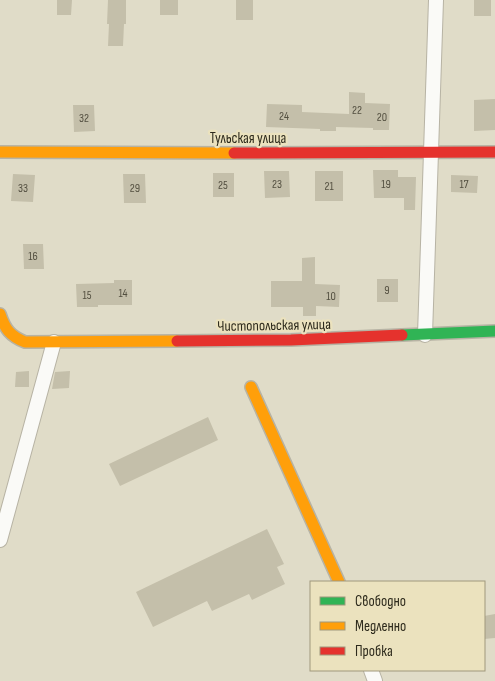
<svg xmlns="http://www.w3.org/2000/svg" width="495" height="681" font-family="'Sofia Sans Condensed',sans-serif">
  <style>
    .building { fill: #c4bfaa }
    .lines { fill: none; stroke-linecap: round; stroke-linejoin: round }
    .street-casing { stroke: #b7b3a4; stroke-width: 16 }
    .fast-casing { stroke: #b7b3a4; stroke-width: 14 }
    .slow-casing { stroke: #b7b3a4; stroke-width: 14 }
    .jam-casing { stroke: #b7b3a4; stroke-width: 14 }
    .street { stroke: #fafaf7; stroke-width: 14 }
    .fast { stroke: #30b455; stroke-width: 11 }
    .slow { stroke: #ff9f0a; stroke-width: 11 }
    .jam { stroke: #e5322d; stroke-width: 11 }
    .labels { text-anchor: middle; stroke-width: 4.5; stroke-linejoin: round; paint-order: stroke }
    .number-label { font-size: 12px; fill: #534f40 }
    .street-label { font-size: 15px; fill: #2d2a1c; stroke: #ebe2be }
  </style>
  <rect width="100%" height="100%" fill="#e0dcc8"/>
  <path class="building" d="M57 0H72L71 15H57Z
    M108 0H126V24H124L123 46H108L109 24H107Z
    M160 0H178V15H160Z
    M236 0H253V20H236Z
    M474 0H491V16H474Z
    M349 92 365 93V103L390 104 389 130H373V128L336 127V131H320V129L266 127 267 104 302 105V112L349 114Z
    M495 99V130L474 131V100Z
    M73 105H94L95 131 74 132Z
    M373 170H398V177H416L415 210H404V198H374Z
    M264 171H289L290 197 265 198Z
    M315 171H343V201H315Z
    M213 173H234V197H213Z
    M13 174 35 175 33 202 11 201Z
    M123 174H145L146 203H124Z
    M451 175 478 176 477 193 451 192Z
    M23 244H43L44 269H24Z
    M315 257V284L340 285 339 307 316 306V316H303V307H271V281H302V258Z
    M377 279H398V302H377Z
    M114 280H132V305H98V307H77L76 284 114 283Z
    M29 371V387H15L16 372Z
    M70 371 69 388 52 389 55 372Z
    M208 417 218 440 120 486 109 464Z
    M267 529 284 564 277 567 285 584 252 600 249 594 212 611 207 601 153 627 136 592Z
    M495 614V638L484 639V616Z"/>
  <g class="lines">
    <defs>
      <path id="street" d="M425 335 436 0
        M0 540 54 342
        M371 670 375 681"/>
      <path id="fast" d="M402 335 495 331"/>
      <path id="slow" d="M0 152 234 153
        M0 314C5 329 10 336 25 342L177 341
        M251 387 339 582"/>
      <path id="jam" d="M234 153 495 152
        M177 341 291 340 402 335"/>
    </defs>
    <use href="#street" class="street-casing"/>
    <use href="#fast" class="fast-casing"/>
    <use href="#slow" class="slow-casing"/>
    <use href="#jam" class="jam-casing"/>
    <use href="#street" class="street"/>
    <use href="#fast" class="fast"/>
    <use href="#slow" class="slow"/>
    <use href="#jam" class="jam"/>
  </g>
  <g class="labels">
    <g class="number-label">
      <text x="357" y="114">22</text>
      <text x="284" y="120">24</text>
      <text x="382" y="121">20</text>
      <text x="84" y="122">32</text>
      <text x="277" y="188">23</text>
      <text x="386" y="188">19</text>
      <text x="464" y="188">17</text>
      <text x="223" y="189">25</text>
      <text x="329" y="190">21</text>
      <text x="23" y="192">33</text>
      <text x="135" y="192">29</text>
      <text x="33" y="260">16</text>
      <text x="387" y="294">9</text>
      <text x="123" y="297">14</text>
      <text x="87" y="299">15</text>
      <text x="331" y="300">10</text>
    </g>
    <g class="street-label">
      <text x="248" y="143">Тульская улица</text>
      <text transform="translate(274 325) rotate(-1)" y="5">Чистопольская улица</text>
    </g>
  </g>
  <rect x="310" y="581" width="175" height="90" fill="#ebe2be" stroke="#9f987d"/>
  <rect x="320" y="597" width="25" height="8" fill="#30b455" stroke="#9f987d"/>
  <text x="355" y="606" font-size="15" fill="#2d2a1c">Свободно</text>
  <rect x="320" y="622" width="25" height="8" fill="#ff9f0a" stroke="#9f987d"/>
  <text x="355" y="631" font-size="15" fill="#2d2a1c">Медленно</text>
  <rect x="320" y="647" width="25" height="8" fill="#e5322d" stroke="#9f987d"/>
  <text x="355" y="656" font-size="15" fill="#2d2a1c">Пробка</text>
</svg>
